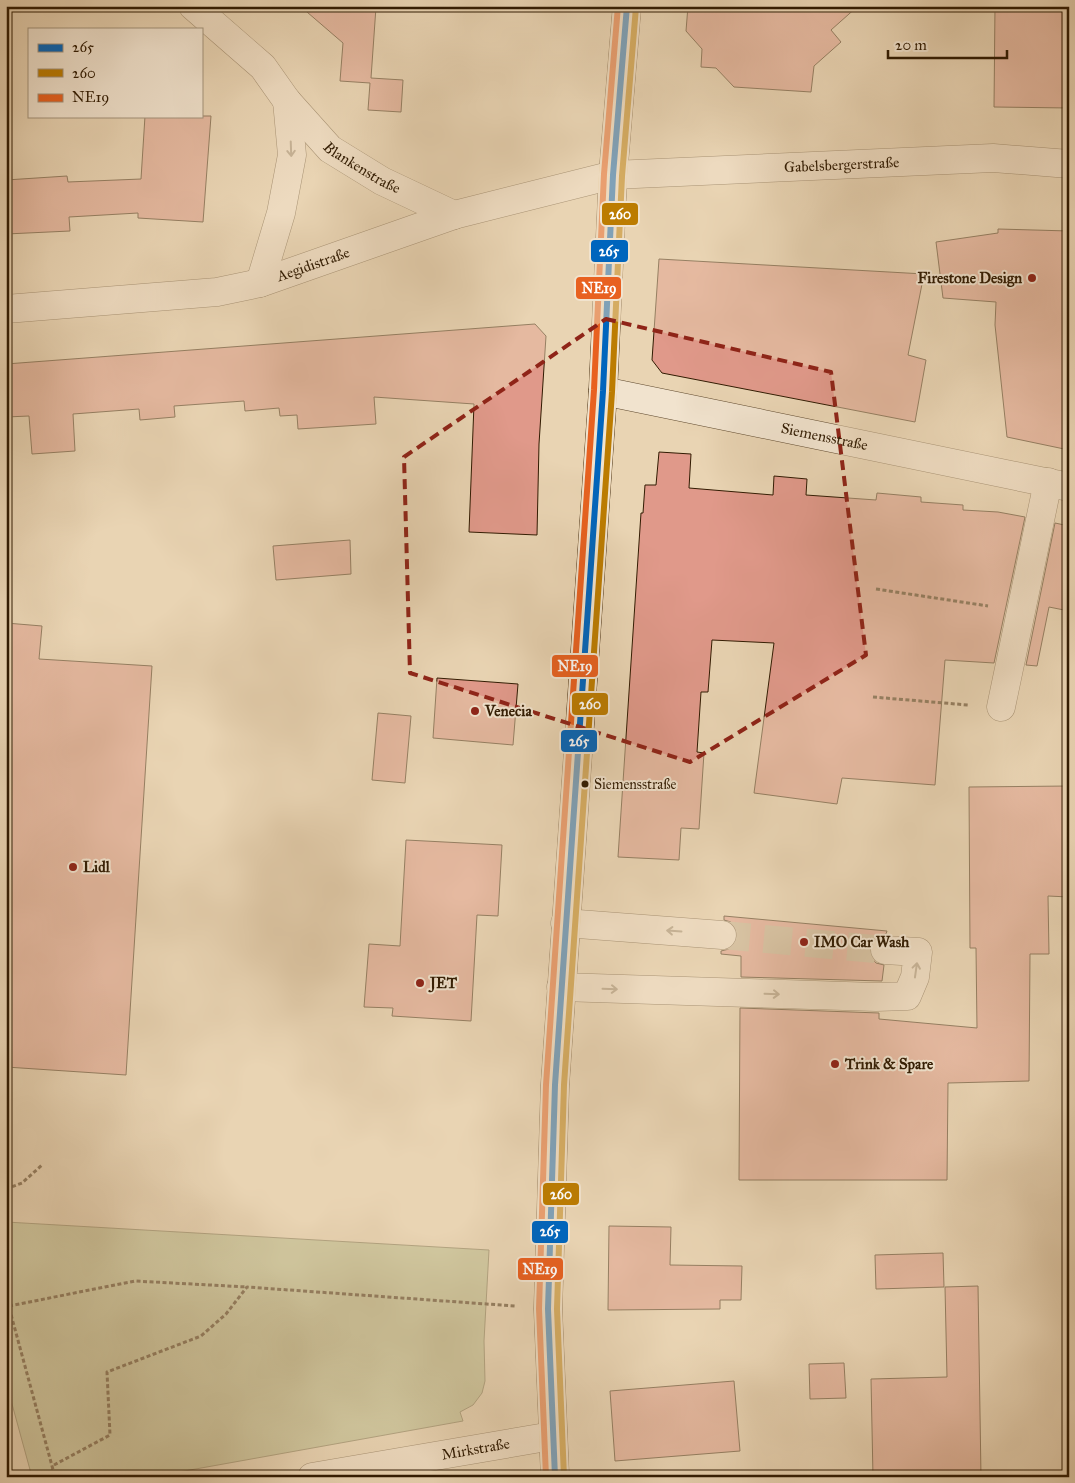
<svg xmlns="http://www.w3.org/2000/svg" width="1075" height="1483" font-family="'IM FELL Great Primer',serif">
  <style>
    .green { fill: #b5bd8d; stroke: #736c48 }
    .building { fill: #e0998a; stroke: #311b02 }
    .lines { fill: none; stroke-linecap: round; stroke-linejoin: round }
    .minor-tunnel { stroke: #c4af90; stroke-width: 28; stroke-dasharray: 28 14; stroke-linecap: butt }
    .minor-casing { stroke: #5f492e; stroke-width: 29 }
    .major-casing { stroke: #311b02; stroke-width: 29 }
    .path { stroke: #311b02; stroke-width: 3; stroke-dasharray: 4 2.5; stroke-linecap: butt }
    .minor { stroke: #f1e3ce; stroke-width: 28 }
    .major { stroke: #e4ba7a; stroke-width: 28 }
    .bus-1-casing { stroke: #f1e3ce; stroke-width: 10 }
    .bus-2-casing { stroke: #f1e3ce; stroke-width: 10 }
    .bus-3-casing { stroke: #f1e3ce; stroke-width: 10 }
    .bus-1 { stroke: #0065bd; stroke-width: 6 }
    .bus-2 { stroke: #bc7c01; stroke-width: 6 }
    .bus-3 { stroke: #e86120; stroke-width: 6 }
    .oneway { stroke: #9b8972 }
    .marked { fill: none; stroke: #8f2418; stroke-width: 4; stroke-dasharray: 10 6; stroke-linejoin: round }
    .poi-dot { fill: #8f2418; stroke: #f1e3ce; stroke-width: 2 }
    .bus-dot { fill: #311b02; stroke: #f1e3ce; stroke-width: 2 }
    .labels { text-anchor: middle; stroke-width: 4; stroke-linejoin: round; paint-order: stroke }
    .bus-label { font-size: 14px; fill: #311b02; stroke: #f1e3ce; text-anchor: start }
    .street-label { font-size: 15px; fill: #311b02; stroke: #f1e3ce }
    .poi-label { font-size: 15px; font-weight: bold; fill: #311b02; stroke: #f1e3ce; text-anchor: start }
    .line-badge { stroke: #f1e3ce; stroke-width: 2 }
    .badge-label { font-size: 14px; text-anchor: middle; font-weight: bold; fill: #fff }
  </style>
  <rect width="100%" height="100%" fill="#e9d4b3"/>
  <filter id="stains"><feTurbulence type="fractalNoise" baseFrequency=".004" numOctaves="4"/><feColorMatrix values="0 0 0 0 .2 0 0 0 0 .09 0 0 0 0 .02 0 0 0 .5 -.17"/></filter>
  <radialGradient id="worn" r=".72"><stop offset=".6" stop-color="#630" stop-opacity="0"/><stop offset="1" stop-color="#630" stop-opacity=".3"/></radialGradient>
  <path class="green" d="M6 1222 489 1250 484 1341 485 1381 482 1393 473 1405 460 1412 463 1421 151 1477H32L6 1382Z"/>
  <path class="building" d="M300 6 376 7 371 78 403 80 401 112 368 110 370 83 340 81 343 43Z
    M688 6H858L831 30 841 42 814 66 811 92 734 87 716 68 701 67 702 49 686 31Z
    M995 6H1069V108L994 107Z
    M145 116H211L203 222 138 218V213L69 217 70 231 6 234V180L67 176 68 182 141 179Z
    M998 229 1069 231V450L1007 437 995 325 996 302 943 298 936 242 998 233Z
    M659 259 924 274 908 355 926 360 915 422 662 373 652 360Z
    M535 324 546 336 539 444 537 535 469 532 474 404 374 397 376 424 298 429 297 415 280 416 279 408 245 411 244 401 174 406 175 417 140 420 139 409 73 414 75 451 32 454 29 416 6 417V364Z
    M659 452 691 454 689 488 773 495 774 476 807 479 806 495 876 500 877 493 921 497V502L963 505V510L998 512 1025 517 994 663 945 660 935 785 842 778 837 804 754 793 774 643 712 640 708 692H701L697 752 704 753 699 829 681 828 679 860 618 857 641 513H643L645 485H656Z
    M1055 523 1069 526V611L1049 607 1037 666 1026 665Z
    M350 540 351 574 276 580 273 546Z
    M6 623 42 626 39 659 152 666 126 1075 6 1067Z
    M437 678 518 684 513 745 433 738Z
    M378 713 411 716 405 783 372 780Z
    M1069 786V897L1048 896 1049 954H1030L1029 1081 948 1083 947 1180H739L740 1008 879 1013V1019L977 1028 976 948H970L969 787Z
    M406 840 502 845 498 916 477 915 471 1021 392 1016 393 1008 364 1007 369 944 400 946Z
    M724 916 887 931 886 934 878 936 872 941 870 949 871 957 876 963 884 965 882 981 741 977V956L721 954V951L729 949 735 944 737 937 736 928 731 922 724 920Z
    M609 1226 671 1227 670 1265 742 1266 741 1300H720V1309L608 1310Z
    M943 1253 944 1287 876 1289 875 1255Z
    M978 1286 981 1477H873L871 1379 947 1377 945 1287Z
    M844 1363 846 1398 810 1399 809 1364Z
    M734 1381 740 1451 615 1461 610 1391Z"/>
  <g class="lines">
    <path class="minor-tunnel" d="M722 935 885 950"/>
    <defs>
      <g id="minor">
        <path id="s1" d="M193 6 263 67 287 101 330 149 382 181 454 215"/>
        <path d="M260 283 281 213 292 155 287 101"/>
        <path id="s2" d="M6 309 217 292 260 283 454 215 613 175 993 158 1069 164"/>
        <path id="s3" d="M603 391 1069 487"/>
        <path d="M1001 707 1048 482"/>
        <path d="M565 923 722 935"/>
        <path d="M561 987 876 997 907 996 915 977 918 952 885 950"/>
        <path id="s4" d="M312 1477 552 1436"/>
      </g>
      <path id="major" d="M555 1477 548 1309 555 1085 603 391 613 175 627 6"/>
    </defs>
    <use href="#minor" class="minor-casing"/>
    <use href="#major" class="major-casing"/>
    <path class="path" d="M876 589 988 606
      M873 697 968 705
      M6 1189 22 1183 42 1165
      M6 1296 55 1477
      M9 1306 135 1281 247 1287
      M54 1465 110 1435 107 1372 201 1336 226 1314 247 1287 515 1306"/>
    <use href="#minor" class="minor"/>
    <use href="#major" class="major"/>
    <defs>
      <path id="bus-1" d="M555 1477 548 1309 555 1085 603 391 613 175 627 6"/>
      <path id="bus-2" d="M564 1477 557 1309 564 1085 612 392 622 176 636 7"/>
      <path id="bus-3" d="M546 1477 539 1309 546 1085 594 390 604 174 618 6"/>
    </defs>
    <use href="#bus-1" class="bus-1-casing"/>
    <use href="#bus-2" class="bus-2-casing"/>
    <use href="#bus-3" class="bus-3-casing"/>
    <use href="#bus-1" class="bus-1"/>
    <use href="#bus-2" class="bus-2"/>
    <use href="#bus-3" class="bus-3"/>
  </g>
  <defs><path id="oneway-shaft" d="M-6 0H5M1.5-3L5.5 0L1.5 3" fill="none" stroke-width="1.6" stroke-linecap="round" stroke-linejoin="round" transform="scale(1.25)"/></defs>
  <g class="oneway">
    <use href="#oneway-shaft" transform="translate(291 149) rotate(88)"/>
    <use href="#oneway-shaft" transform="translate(674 931) rotate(-176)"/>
    <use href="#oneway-shaft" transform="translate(916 970) rotate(-82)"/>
    <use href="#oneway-shaft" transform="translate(610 989) rotate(2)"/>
    <use href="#oneway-shaft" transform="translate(772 994) rotate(2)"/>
  </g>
  <path d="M0 0H1075V1483H0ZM606 319 831 372 866 655 690 762 410 673 404 457Z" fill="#e9d4b3" fill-opacity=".55" fill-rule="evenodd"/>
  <path class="marked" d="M606 319 831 372 866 655 690 762 410 673 404 457Z"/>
  <g class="poi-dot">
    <circle cx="1032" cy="278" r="5"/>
    <circle cx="475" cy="711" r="5"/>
    <circle cx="73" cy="867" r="5"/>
    <circle cx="804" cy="942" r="5"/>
    <circle cx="420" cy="983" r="5"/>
    <circle cx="835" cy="1064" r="5"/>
  </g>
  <circle class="bus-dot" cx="585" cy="784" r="4.5"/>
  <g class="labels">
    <g class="bus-label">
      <text x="594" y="789">Siemensstraße</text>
    </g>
    <g class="street-label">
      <text dy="5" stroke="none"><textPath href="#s2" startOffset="854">Gabelsbergerstraße</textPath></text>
      <text dy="5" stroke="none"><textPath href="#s1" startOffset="236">Blankenstraße</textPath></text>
      <text dy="5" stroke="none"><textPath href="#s2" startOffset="312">Aegidistraße</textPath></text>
      <text dy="5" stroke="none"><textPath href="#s3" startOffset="226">Siemensstraße</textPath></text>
      <text dy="5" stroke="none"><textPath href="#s4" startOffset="166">Mirkstraße</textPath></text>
    </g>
    <g class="poi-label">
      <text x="1022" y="283" text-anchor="end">Firestone Design</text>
      <text x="485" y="716">Venecia</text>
      <text x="83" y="872">Lidl</text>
      <text x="814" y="947">IMO Car Wash</text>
      <text x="430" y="988">JET</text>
      <text x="845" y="1069">Trink &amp; Spare</text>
    </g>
  </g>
  <g class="line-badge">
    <rect x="601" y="202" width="38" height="24" rx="5" fill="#bc7c01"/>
    <rect x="590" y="239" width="39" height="24" rx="5" fill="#0065bd"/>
    <rect x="575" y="276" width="47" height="24" rx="5" fill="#e86120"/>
    <rect x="551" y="654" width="48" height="24" rx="5" fill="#e86120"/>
    <rect x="571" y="692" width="38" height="24" rx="5" fill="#bc7c01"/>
    <rect x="560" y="729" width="38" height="24" rx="5" fill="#0065bd"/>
    <rect x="542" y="1182" width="38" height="24" rx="5" fill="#bc7c01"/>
    <rect x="531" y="1220" width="38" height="24" rx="5" fill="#0065bd"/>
    <rect x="517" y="1257" width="47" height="24" rx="5" fill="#e86120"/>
  </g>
  <g class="badge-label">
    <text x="620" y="219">260</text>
    <text x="609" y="256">265</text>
    <text x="599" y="293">NE19</text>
    <text x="575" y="671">NE19</text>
    <text x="590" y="709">260</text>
    <text x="579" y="746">265</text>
    <text x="561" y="1199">260</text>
    <text x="550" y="1236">265</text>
    <text x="540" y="1274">NE19</text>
  </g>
  <rect width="1075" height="1483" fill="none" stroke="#e9d4b3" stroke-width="25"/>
  <rect x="8" y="8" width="1060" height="1468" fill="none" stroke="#311b02" stroke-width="2.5"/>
  <rect x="12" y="12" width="1050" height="1458" fill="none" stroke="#311b02"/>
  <rect x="28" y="28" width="175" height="90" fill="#f1e3ce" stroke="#a4937c"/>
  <rect x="38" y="44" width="25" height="8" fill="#0065bd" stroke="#a4937c"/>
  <text x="72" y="52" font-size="15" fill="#311b02">265</text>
  <rect x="38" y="69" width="25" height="8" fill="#bc7c01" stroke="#a4937c"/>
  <text x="72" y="78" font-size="15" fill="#311b02">260</text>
  <rect x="38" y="94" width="25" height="8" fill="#e86120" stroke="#a4937c"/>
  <text x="72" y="102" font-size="15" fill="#311b02">NE19</text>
  <path d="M888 50v8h119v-8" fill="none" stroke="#311b02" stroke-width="2.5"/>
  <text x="895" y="50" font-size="15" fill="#311b02" stroke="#f1e3ce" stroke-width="4" paint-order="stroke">20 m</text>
  <rect width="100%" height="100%" filter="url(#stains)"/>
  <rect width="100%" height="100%" fill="url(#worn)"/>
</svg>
